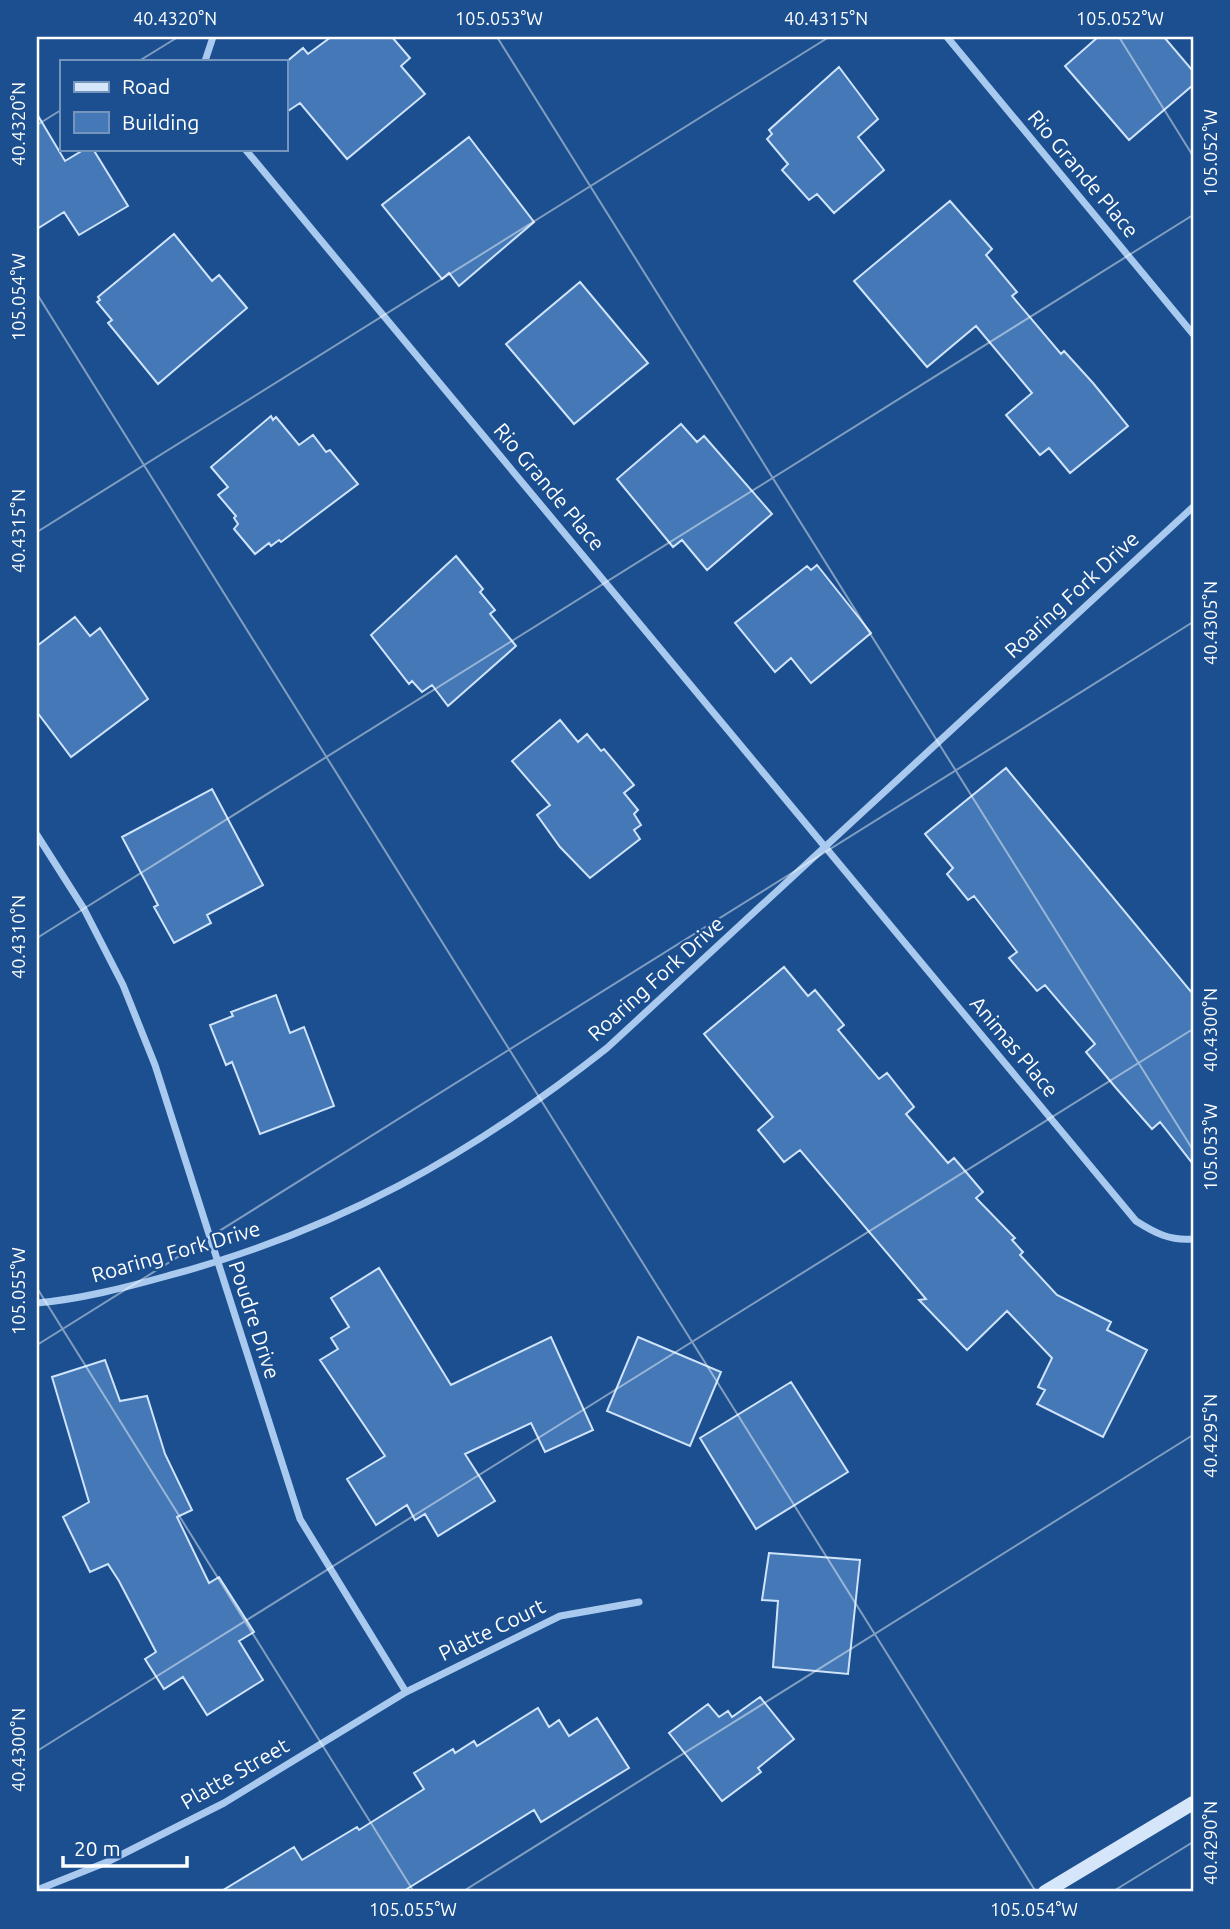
<svg xmlns="http://www.w3.org/2000/svg" width="1230" height="1929" font-family="Ubuntu,sans-serif">
  <style>
    .building { fill: #4478b7; stroke: #cfe3fa; stroke-width: 2 }
    .lines { fill: none; stroke-linecap: round; stroke-linejoin: round }
    .street { stroke: #a9c9ee; stroke-width: 7 }
    .secondary { stroke: #d6e6fa; stroke-width: 14 }
    .ticks { fill: none; stroke: #fff; stroke-width: 2; stroke-opacity: 0.45 }
    .labels { text-anchor: middle; stroke-width: 5; stroke-linejoin: round; paint-order: stroke }
    .street-label { font-size: 21px; fill: #fff; stroke: #1b4f8f }
    .neatline { fill: none; stroke: #fff; stroke-width: 2.5 }
    .ticks-label { font-size: 18px; text-anchor: middle; fill: #fff }
  </style>
  <rect width="100%" height="100%" fill="#1b4f8f"/>
  <path class="building" d="M331 37H392L410 58 401 66 425 94 347 159 300 103 285 113V63L303 48 308 54Z
    M1098 37H1164L1193 71V85L1129 140 1065 66Z
    M839 67 878 119 858 137 884 170 834 213 817 194 809 200 782 170 788 164 767 139 772 134 769 130Z
    M37 114 65 161 85 149H93L128 206 79 235 64 212 37 229Z
    M469 137 534 222 459 286 449 273 442 279 382 205Z
    M950 201 992 249 986 255 1017 292 1012 296 1061 354 1064 351 1093 383 1128 426 1070 473 1049 448 1040 455 1006 415 1032 393 976 326 927 367 854 281Z
    M174 234 212 281 219 275 247 308 158 384 108 323 112 320 97 302 100 300 98 297Z
    M580 282 648 363 574 424 506 344Z
    M271 416 273 420 276 417 299 445 313 435 326 452 330 450 358 484 281 542 279 540 271 546 269 543 255 554 234 529 238 524 234 518 236 516 218 495 228 487 211 467Z
    M681 424 697 442 704 436 772 514 707 570 682 540 673 547 617 479Z
    M456 556 483 589 480 592 495 610 490 614 516 646 448 706 432 685 422 692 412 681 409 684 371 635Z
    M817 565 871 633 811 683 791 658 775 672 735 623 807 566 811 570Z
    M75 617 90 636 100 628 148 699 71 757 37 712V646Z
    M560 720 578 742 587 734 601 751 604 749 634 785 624 793 638 810 634 814 641 825 634 830 640 839 590 878 560 847 537 815 550 805 512 761Z
    M1006 768 1193 994V1164L1160 1122 1152 1129 1116 1088 1086 1052 1095 1044 1045 985 1037 991 1009 958 1017 952 974 896 968 900 947 874 953 868 925 834Z
    M212 789 263 885 207 915 211 923 174 943 154 907 158 905 122 837Z
    M784 967 808 996 815 990 844 1025 838 1030 879 1079 887 1073 914 1107 906 1114 948 1163 954 1158 983 1192 976 1198 1015 1238 1012 1240 1023 1252 1020 1255 1057 1295 1111 1322 1107 1330 1147 1350 1103 1437 1037 1404 1045 1390 1038 1387 1052 1358 1007 1311 967 1350 919 1300 926 1299 800 1150 784 1162 758 1130 773 1117 704 1034Z
    M276 995 290 1033 304 1027 334 1106 260 1134 232 1062 226 1065 210 1025 233 1016 231 1012Z
    M379 1268 451 1385 551 1337 593 1430 545 1452 531 1423 465 1454 495 1501 438 1536 425 1514 415 1520 407 1505 376 1525 347 1479 385 1456 320 1360 338 1349 331 1338 349 1327 331 1298Z
    M638 1337 721 1372 690 1446 607 1411Z
    M105 1360 120 1401 147 1396 165 1454 192 1510 177 1517 209 1583 219 1577 254 1632 239 1641 263 1680 207 1715 183 1677 164 1689 145 1659 156 1652 119 1581 108 1564 90 1572 63 1517 89 1502 52 1377Z
    M791 1382 848 1472 756 1529 700 1438Z
    M769 1553 860 1560 848 1674 773 1667 778 1601 762 1600Z
    M760 1697 794 1739 758 1768 761 1772 722 1801 669 1733 708 1704 719 1717 728 1711 732 1717Z
    M538 1708 549 1727 559 1720 569 1736 597 1718 629 1768 541 1822 534 1810 402 1892H220L294 1847 302 1860 357 1827 359 1830 424 1789 414 1773 453 1749 455 1753 474 1741 477 1746Z"/>
  <g class="lines">
    <path class="street" d="M947 37 1193 334
      M205 61 213 37
      M245 149 1136 1221C1155 1233 1170 1241 1193 1239
      M37 835 84 909 123 985 155 1065 300 1519 406 1692
      M37 1303C81 1299 124 1288 167 1276 336 1231 470 1156 607 1048L1193 507
      M37 1890 107 1862 224 1803 406 1692 560 1616 639 1602"/>
    <path class="secondary" d="M1045 1892 1193 1803"/>
  </g>
  <path class="ticks" d="M497 37 1193 1150M1119 37 1193 156M139 61 178 37M37 125 61 110M37 294 1036 1892M37 532 829 37M37 938 1193 215M37 1288 414 1892M37 1345 1193 622M37 1751 1193 1029M462 1892 1193 1435M1112 1892 1193 1842"/>
  <g class="labels">
    <g class="street-label">
      <text transform="translate(1083 174) rotate(50)" y="7">Rio Grande Place</text>
      <text transform="translate(549 487) rotate(50)" y="7">Rio Grande Place</text>
      <text transform="translate(1072 595) rotate(-43)" y="7">Roaring Fork Drive</text>
      <text transform="translate(656 979) rotate(-42)" y="7">Roaring Fork Drive</text>
      <text transform="translate(1014 1047) rotate(50)" y="7">Animas Place</text>
      <text transform="translate(176 1252) rotate(-16)" y="7">Roaring Fork Drive</text>
      <text transform="translate(254 1320) rotate(72)" y="7">Poudre Drive</text>
      <text transform="translate(492 1630) rotate(-26)" y="7">Platte Court</text>
      <text transform="translate(235 1774) rotate(-30)" y="7">Platte Street</text>
    </g>
  </g>
  <rect width="1230" height="1929" fill="none" stroke="#1b4f8f" stroke-width="77"/>
  <rect x="60" y="60" width="228" height="91" fill="#1b4f8f" stroke="#7695bc" stroke-width="2"/>
  <rect x="74" y="82" width="35" height="10" fill="#d6e6fa" stroke="#7695bc" stroke-width="2"/>
  <text x="122" y="94" font-size="21" fill="#ffffff">Road</text>
  <rect x="74" y="112" width="35" height="21" fill="#4478b7" stroke="#7695bc" stroke-width="2"/>
  <text x="122" y="130" font-size="21" fill="#ffffff">Building</text>
  <path d="M63 1856v10h124v-10" fill="none" stroke="#ffffff" stroke-width="3.5"/>
  <text x="74" y="1856" font-size="21" fill="#ffffff" stroke="#1b4f8f" stroke-width="5" paint-order="stroke">20 m</text>
  <rect x="38" y="38" width="1154" height="1852" class="neatline"/>
  <g class="ticks-label">
    <text x="175" y="25">40.4320°N</text>
    <text x="499" y="25">105.053°W</text>
    <text x="826" y="25">40.4315°N</text>
    <text x="1120" y="25">105.052°W</text>
    <text transform="translate(19 124) rotate(-90)" y="6">40.4320°N</text>
    <text transform="translate(1211 153) rotate(-90)" y="6">105.052°W</text>
    <text transform="translate(19 297) rotate(-90)" y="6">105.054°W</text>
    <text transform="translate(19 531) rotate(-90)" y="6">40.4315°N</text>
    <text transform="translate(1211 623) rotate(-90)" y="6">40.4305°N</text>
    <text transform="translate(19 937) rotate(-90)" y="6">40.4310°N</text>
    <text transform="translate(1211 1030) rotate(-90)" y="6">40.4300°N</text>
    <text transform="translate(1211 1147) rotate(-90)" y="6">105.053°W</text>
    <text transform="translate(19 1291) rotate(-90)" y="6">105.055°W</text>
    <text transform="translate(1211 1436) rotate(-90)" y="6">40.4295°N</text>
    <text transform="translate(19 1750) rotate(-90)" y="6">40.4300°N</text>
    <text transform="translate(1211 1843) rotate(-90)" y="6">40.4290°N</text>
    <text x="413" y="1916">105.055°W</text>
    <text x="1034" y="1916">105.054°W</text>
  </g>
</svg>
